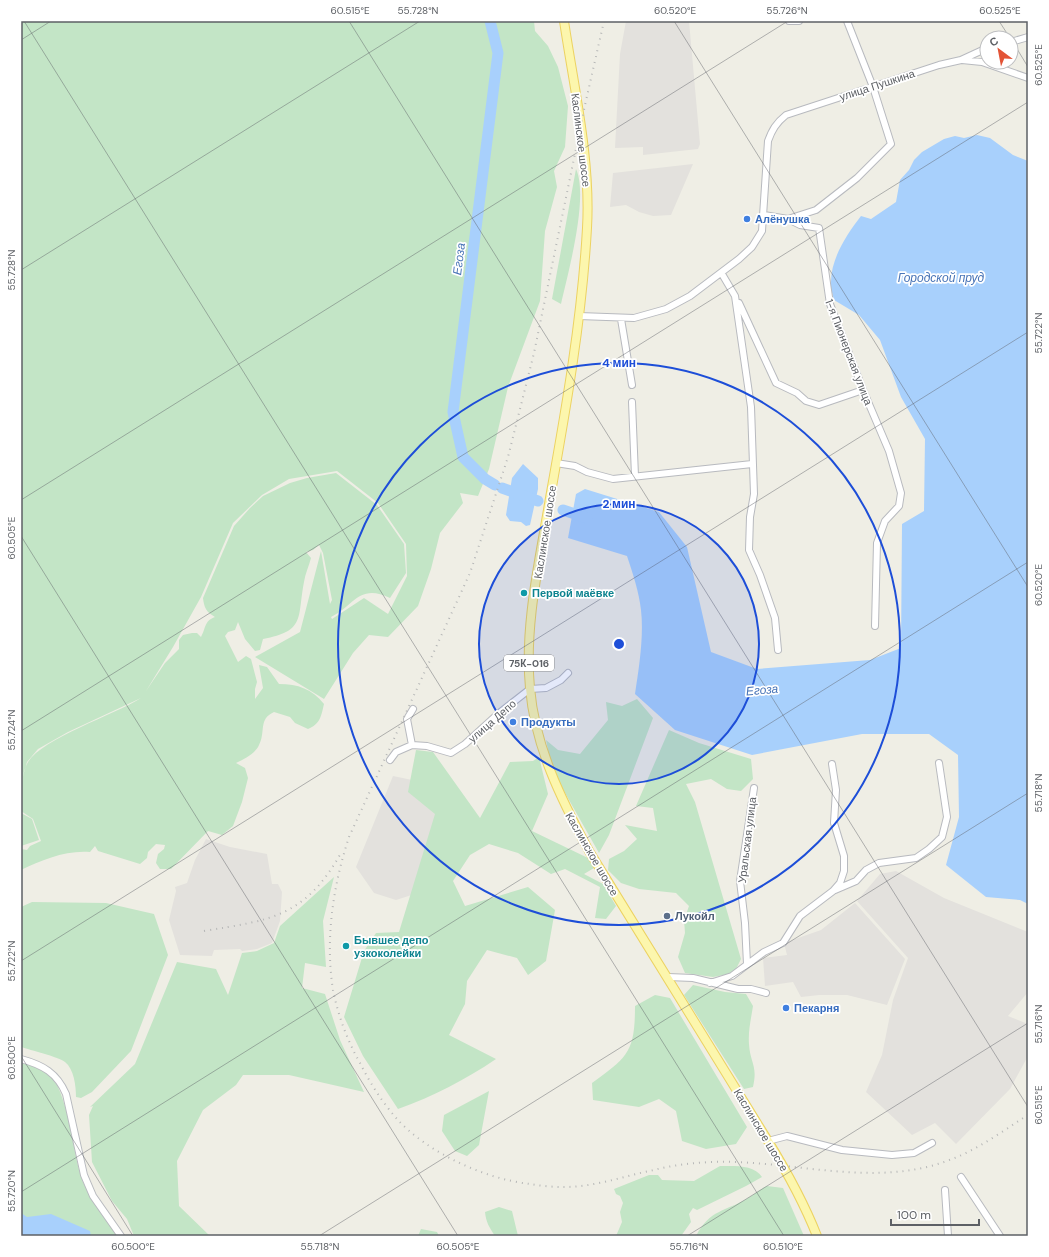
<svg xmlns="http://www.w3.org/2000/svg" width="1049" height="1257" font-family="'DM Sans',sans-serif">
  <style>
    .industrial { fill: #e3e1dd }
    .green { fill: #c3e5c6; fill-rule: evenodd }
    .water { fill: #a8d0fc }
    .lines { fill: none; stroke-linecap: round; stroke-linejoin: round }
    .river { stroke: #a8d0fc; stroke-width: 11 }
    .minor-casing { stroke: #b8babf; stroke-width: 8 }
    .major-casing { stroke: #ecd261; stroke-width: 10 }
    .minor { stroke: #fff; stroke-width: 6 }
    .major { stroke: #fcf6ad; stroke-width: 8 }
    .rail { stroke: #b6b7b7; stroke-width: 2; stroke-dasharray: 1 5; stroke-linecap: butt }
    .ticks { fill: none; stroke: #5d6065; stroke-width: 1; stroke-opacity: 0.45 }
    .ring { fill: none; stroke: #1d4ed8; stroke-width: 2 }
    .shop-dot { fill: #3f7fe0; stroke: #fff; stroke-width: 1.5 }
    .culture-dot { fill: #0f9aa8; stroke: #fff; stroke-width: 1.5 }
    .service-dot { fill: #5c6f8a; stroke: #fff; stroke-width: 1.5 }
    .labels { text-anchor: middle; stroke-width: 3.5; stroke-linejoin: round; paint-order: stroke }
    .shield { fill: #fff; stroke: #8e9093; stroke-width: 1 }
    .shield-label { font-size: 10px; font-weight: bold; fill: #5d6065 }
    .street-label { font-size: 11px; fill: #5d6065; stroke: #fff }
    .shop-label { font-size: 11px; font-weight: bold; fill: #366cbe; stroke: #fff; text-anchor: start }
    .culture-label { font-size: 11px; font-weight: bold; fill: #0d838f; stroke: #fff; text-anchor: start }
    .service-label { font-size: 11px; font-weight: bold; fill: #4e5e75; stroke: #fff; text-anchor: start }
    .water-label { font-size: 12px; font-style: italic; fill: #4874b7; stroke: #fff }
    .centre { fill: #1d4ed8; stroke: #fff; stroke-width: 2 }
    .ring-label { font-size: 12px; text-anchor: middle; font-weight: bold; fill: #1d4ed8; stroke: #fff; stroke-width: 3.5; stroke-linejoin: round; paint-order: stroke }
    .neatline { fill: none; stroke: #5d6065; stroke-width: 1.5 }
    .ticks-label { font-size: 10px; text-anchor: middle; fill: #5d6065 }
  </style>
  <rect width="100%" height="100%" fill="#efeee5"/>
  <path class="industrial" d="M626 21H689L700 144 698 149 643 155V147L615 148 620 54Z
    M693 164 671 215 653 216 639 212 626 205 610 207 613 173Z
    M393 776 417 781 441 814 421 892 396 900 374 893 356 867Z
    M206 839 230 847 267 854 272 884H278L282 892 280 921 272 943 257 949 242 951 240 949 214 950 212 956 180 955 169 920 176 891 175 887 187 883 195 860Z
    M896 871 944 898 1028 932V992L1008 1016 1028 1024V1056L1010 1089 956 1144 935 1123 912 1135 866 1092 882 1055 893 1000 908 958 857 901 880 874Z
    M855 903 905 959 887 1005 847 995H819L801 997 793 982 765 986 763 958 787 955 784 943 821 930Z"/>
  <path class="green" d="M21 21H534L535 31 548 46 558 67 568 106 565 147 554 171 557 187 545 231 540 301 508 387 489 469 478 496 460 493 463 503 440 533 431 569 418 606 388 637 369 635 353 653 324 699 255 657 300 632 321 551 330 604 332 600 323 553 319 545 313 550 306 552 311 558C309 566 305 574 304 582 297 618 306 631 263 639L260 650 255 651 245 639 238 622 235 630 228 632 225 636 238 662 246 656 251 659 257 682 255 689V699L263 688 259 665 267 667 279 684C298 684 312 689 324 704 321 717 320 724 308 729L295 723 290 717 274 712C258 719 266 732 259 745 255 754 244 759 236 763L245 768 248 778 242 802 233 826 222 835 208 831 171 869H160L156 863 158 854 164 849 165 845 156 844 148 852 147 858 140 864 98 851 95 846 90 852C66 850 42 860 21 870V849L27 850 30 846 41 841 33 819 21 811C21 795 20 776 28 762 43 738 114 715 141 698L68 732 38 749 27 762 21 783ZM337 471 378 503 406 544 407 576 388 614 364 598 332 619 331 617C354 606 359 583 390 598L406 573 404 544 377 505 336 473 307 478 290 483 263 496 250 508 234 526 203 598C204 607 206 612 215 617 204 621 206 628 201 637L197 633H192L183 635 179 640V649L165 663 146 691 173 647 201 597 233 523 262 495 289 479Z
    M576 169C589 197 568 273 561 304L552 299Z
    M637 699 653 718 609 835 599 853 552 770 546 740 558 750 580 754 608 720 606 702 622 706Z
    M669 730 699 743 751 759 753 779 741 791 727 789 711 779 686 784 695 802 741 959 734 973 713 977 685 973 678 957 685 933 684 920 689 906 676 893 639 889 621 883 608 870 609 859 624 851 637 839 625 825 657 831 653 808 636 806Z
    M416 750 433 752 480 818 510 762 533 761 539 757 548 794 532 831 588 858 594 868 584 874 603 884 616 906 606 919 595 918 600 887 565 869 551 874 518 853 489 844 470 855 453 881 465 906 528 887 555 910 546 961 528 975 517 958 487 950 467 981 465 1004 449 1035 496 1059C465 1080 434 1096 398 1109L363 1056 344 1017 364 951 376 933 399 932 435 814 408 792Z
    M21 813 32 819 39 840 21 846Z
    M334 877 323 921 326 967 305 963 302 988 325 994 340 1040 364 1092 289 1075H243L236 1085 203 1110 177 1161 179 1206 210 1236H134L127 1219 112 1201 92 1162 89 1115 93 1106 90 1107 135 1064 177 962 216 969 228 995 242 953 257 951 274 943 280 926Z
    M32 902 106 903 154 914 168 955 131 1051 92 1092 81 1098 76 1097C76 1086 74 1069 65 1062 59 1057 30 1050 21 1047V907Z
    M693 985 725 992 746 994 753 1006C751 1019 748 1031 749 1044 750 1063 758 1065 753 1087L744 1089 684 995Z
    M655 995 670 998 747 1127 736 1144 706 1149 682 1141 676 1111 659 1099 639 1107 593 1100 592 1083C628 1057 635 1052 635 1006Z
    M21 1063C30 1065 40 1067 47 1072 69 1089 72 1154 83 1182 91 1201 106 1219 118 1236H21Z
    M489 1091 479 1145 467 1156 455 1151 442 1131 444 1115Z
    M720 1166C733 1166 754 1164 762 1177L746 1186 697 1210 693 1208 689 1214 691 1222 681 1236H616L622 1222 620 1212 623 1203 620 1196 616 1194 614 1189 649 1175H658L662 1180 694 1181Z
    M767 1186 783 1188 804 1236H696C710 1209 725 1212 748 1198 755 1194 760 1189 767 1186Z
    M499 1207 512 1211 518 1236H495C489 1227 486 1222 485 1212Z
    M421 1229 437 1232 439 1236H418Z"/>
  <path class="water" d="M977 135 990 138 1013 155 1028 161V904L1020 900 986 897 946 865 959 817 958 755 929 734H862L752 755 675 730 635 694C639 668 644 636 641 610 639 592 633 574 627 556L568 538 576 494 585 489 659 512 687 547 711 652 757 669 870 660 901 648 902 524 924 511 925 439 901 397 880 340 859 315 834 300C833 295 830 288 831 282 831 258 847 234 861 216L871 219 896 202 900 180 909 170 914 160 922 152 944 139 955 136 964 138Z
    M523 464 538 478V489L530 525 526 526 521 522 510 521 506 515 512 478Z
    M21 1213 27 1217 51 1214 90 1231 91 1236H21Z"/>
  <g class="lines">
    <path class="river" d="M490 21 498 53 453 412 463 457 485 479 495 485
      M502 488 538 501
      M563 510 587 518"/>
    <defs>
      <path id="minor" d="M789 21H799
        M847 21 873 87 891 144 857 178 816 210 788 219 800 225 819 228 830 304 863 390 889 451 901 493 899 506 885 521 877 543 875 626
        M1011 42 1028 37
        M962 60 982 62 1028 78
        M764 215 788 219
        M722 274 735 296 751 407 754 494 750 517 749 550 760 575 775 618 778 650
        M739 303 776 383 797 393 806 401 819 405 863 390
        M579 316 634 318 666 309 690 296 739 259 752 247 762 231 768 141C772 130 776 123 786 115L939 65 961 60 987 48
        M621 319 632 385
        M632 402 635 476
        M556 463 575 466 587 472 613 479 752 464
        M413 709 407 719 412 745 427 746 451 753 465 744 498 714 530 689 546 688 561 680 568 673
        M390 760 396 752 412 745
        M835 890 856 881 866 870 879 863 916 858 929 849 942 837 947 817 939 763
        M747 964 745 923 740 881 754 788
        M668 977 693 978 738 989H751L766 993
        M710 983 732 976 764 952 783 943 800 916 833 891 840 883 844 871V856L834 823 836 790 832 764
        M21 1059C43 1065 57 1073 66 1094L84 1175 93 1196 121 1236
        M768 1141 787 1136 842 1150 892 1155 914 1153 932 1143
        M961 1177 1000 1236
        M945 1190 948 1236"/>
      <path id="major" d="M564 21C574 88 591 161 587 228 582 318 566 409 550 498 540 559 524 625 530 688 535 747 561 799 589 851L768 1141C787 1172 804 1203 817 1236"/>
    </defs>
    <use href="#minor" class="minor-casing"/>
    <use href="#major" class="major-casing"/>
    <use href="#minor" class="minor"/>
    <use href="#major" class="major"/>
    <path class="rail" d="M604 21 585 105 534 353 508 457 470 573 349 837C333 886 325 939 333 990 338 1015 347 1040 360 1063 370 1083 382 1102 397 1119 428 1153 485 1179 530 1184 541 1186 553 1187 564 1187 595 1187 624 1176 654 1170 673 1165 692 1163 712 1162 791 1159 875 1190 952 1159 979 1149 1004 1130 1028 1115
      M204 931C271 920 305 917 341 853"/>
  </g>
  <path class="ticks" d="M24 21 784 1236M349 21 1028 1107M674 21 1028 587M999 21 1010 38M1011 39 1028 67M21 40 51 21M21 270 420 21M21 500 788 21M21 536 458 1236M21 731 1028 102M21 961 1028 332M21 1056 133 1236M21 1192 1028 562M319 1236 1028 793M687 1236 1028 1023"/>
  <circle cx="619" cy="644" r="140" fill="#1d4ed8" fill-opacity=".12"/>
  <g class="ring">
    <circle cx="619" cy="644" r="140"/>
    <circle cx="619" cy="644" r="281"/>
  </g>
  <g class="shop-dot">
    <circle cx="747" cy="219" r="4"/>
    <circle cx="513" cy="722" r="4"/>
    <circle cx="786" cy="1008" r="4"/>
  </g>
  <g class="culture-dot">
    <circle cx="524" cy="593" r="4"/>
    <circle cx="346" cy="946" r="4"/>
  </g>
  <circle class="service-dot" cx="667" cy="916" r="4"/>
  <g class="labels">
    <rect class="shield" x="504" y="655" width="50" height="16" rx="3"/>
    <g class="shield-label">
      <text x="529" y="667">75К-016</text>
    </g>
    <g class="street-label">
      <text transform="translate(877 85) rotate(-18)" y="4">улица Пушкина</text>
      <text transform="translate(581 140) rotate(83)" y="4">Каслинское шоссе</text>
      <text transform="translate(849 352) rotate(69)" y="4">1-я Пионерская улица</text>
      <text transform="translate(545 532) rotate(-81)" y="4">Каслинское шоссе</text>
      <text transform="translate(492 721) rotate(-41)" y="4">улица Депо</text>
      <text transform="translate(747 840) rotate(-83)" y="4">Уральская улица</text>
      <text transform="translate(592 854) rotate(60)" y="4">Каслинское шоссе</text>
      <text transform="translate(761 1130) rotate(59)" y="4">Каслинское шоссе</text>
    </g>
    <g class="shop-label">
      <text x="755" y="223">Алёнушка</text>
      <text x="521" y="726">Продукты</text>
      <text x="794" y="1012">Пекарня</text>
    </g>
    <g class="culture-label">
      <text x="532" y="597">Первой маёвке</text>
      <text x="354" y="944">Бывшее депо<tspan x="354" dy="13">узкоколейки</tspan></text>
    </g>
    <g class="service-label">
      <text x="675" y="920">Лукойл</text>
    </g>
    <g class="water-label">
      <text transform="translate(459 259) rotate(-83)" y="4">Егоза</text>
      <text x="941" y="282">Городской пруд</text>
      <text transform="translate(762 690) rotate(-5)" y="4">Егоза</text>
    </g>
  </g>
  <circle cx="619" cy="644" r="6" class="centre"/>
  <g class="ring-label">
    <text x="619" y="367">4 мин</text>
    <text x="619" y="508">2 мин</text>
  </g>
  <rect width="1049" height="1257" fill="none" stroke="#ffffff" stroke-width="44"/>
  <g transform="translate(999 50) rotate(328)"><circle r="19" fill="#ffffff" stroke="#bebfc1"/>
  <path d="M0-3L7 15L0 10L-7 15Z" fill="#e35437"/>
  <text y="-6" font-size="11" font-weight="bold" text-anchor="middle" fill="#5d6065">С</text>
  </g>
  <path d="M891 1219v6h88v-6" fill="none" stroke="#5d6065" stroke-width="2"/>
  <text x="897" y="1219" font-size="12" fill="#5d6065" stroke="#ffffff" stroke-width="3" paint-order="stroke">100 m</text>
  <rect x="22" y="22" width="1005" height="1213" class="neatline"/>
  <g class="ticks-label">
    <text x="350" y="14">60.515°E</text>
    <text x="418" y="14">55.728°N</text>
    <text x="675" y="14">60.520°E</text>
    <text x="787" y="14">55.726°N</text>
    <text x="1000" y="14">60.525°E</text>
    <text transform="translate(1038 65) rotate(-90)" y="4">60.525°E</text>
    <text transform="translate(11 270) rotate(-90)" y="4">55.728°N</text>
    <text transform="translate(1038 333) rotate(-90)" y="4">55.722°N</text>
    <text transform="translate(11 538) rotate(-90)" y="4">60.505°E</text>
    <text transform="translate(1038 585) rotate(-90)" y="4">60.520°E</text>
    <text transform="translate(11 730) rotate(-90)" y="4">55.724°N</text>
    <text transform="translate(1038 793) rotate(-90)" y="4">55.718°N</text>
    <text transform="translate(11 961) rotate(-90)" y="4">55.722°N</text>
    <text transform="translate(1038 1024) rotate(-90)" y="4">55.716°N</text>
    <text transform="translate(11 1058) rotate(-90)" y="4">60.500°E</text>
    <text transform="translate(1038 1105) rotate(-90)" y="4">60.515°E</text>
    <text transform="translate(11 1191) rotate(-90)" y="4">55.720°N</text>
    <text x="133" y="1250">60.500°E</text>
    <text x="320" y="1250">55.718°N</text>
    <text x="458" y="1250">60.505°E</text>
    <text x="689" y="1250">55.716°N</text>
    <text x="783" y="1250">60.510°E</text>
  </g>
</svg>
